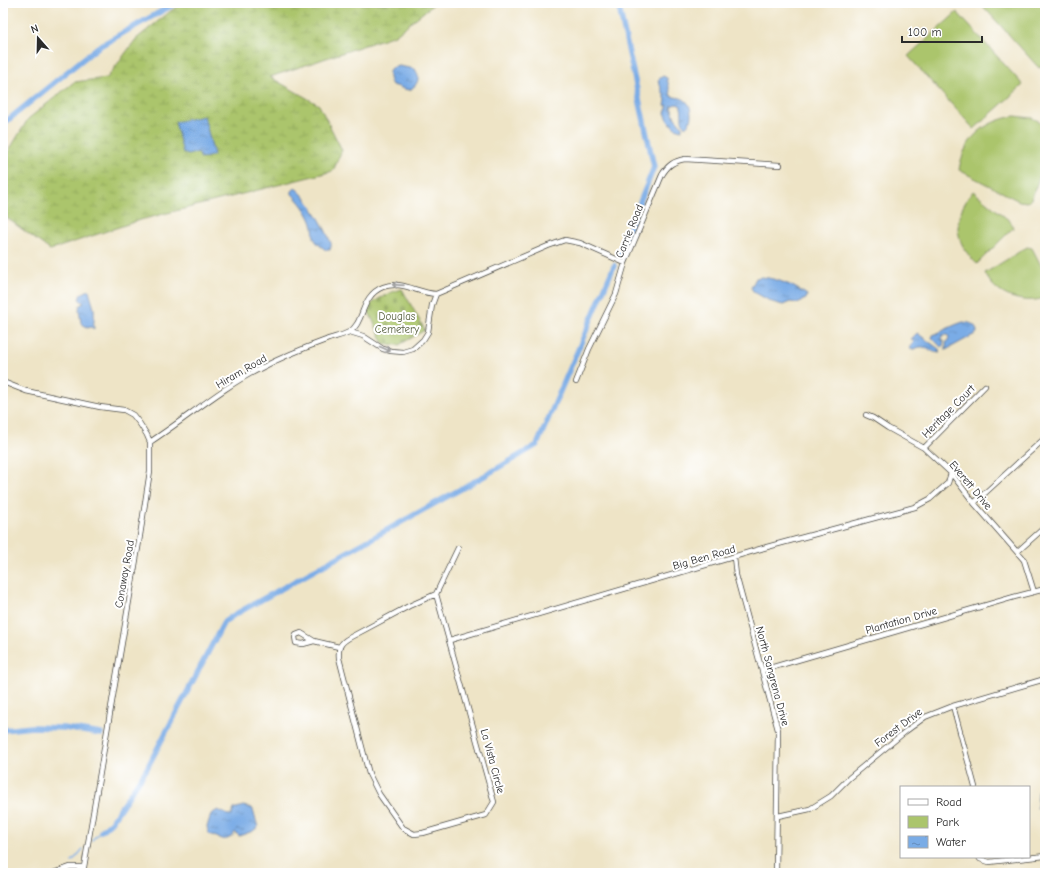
<svg xmlns="http://www.w3.org/2000/svg" width="1048" height="876" font-family="'Comic Neue',sans-serif">
  <style>
    .green { fill: #abc56c; stroke: #6b784c }
    .wetland { fill: url(#wetland-marsh); stroke: #6b784c }
    .cemetery { fill: url(#cemetery-stones); stroke: #6b784c }
    .water { fill: url(#water-ripples); stroke: #526c88 }
    .lines { fill: none; stroke-linecap: round; stroke-linejoin: round }
    .stream { stroke: #7aace6; stroke-width: 1.5 }
    .canal { stroke: #7aace6; stroke-width: 5.5 }
    .street-casing { stroke: #484742; stroke-width: 6 }
    .street { stroke: #fff; stroke-width: 4.5 }
    .oneway { stroke: #a0a0a0 }
    .labels { text-anchor: middle; stroke-width: 4; stroke-linejoin: round; paint-order: stroke }
    .street-label { font-size: 11px; fill: #2b2b2b; stroke: #fff }
    .park-label { font-size: 11px; fill: #586142; stroke: #fff }
  </style>
  <defs>
    <pattern id="wetland-marsh" width="20" height="14" patternUnits="userSpaceOnUse"><rect width="20" height="14" fill="#abc56c"/><path d="M1 5h8M5 5V1M11 12h8M15 12V8" fill="none" stroke="#93a95e"/></pattern>
    <pattern id="cemetery-stones" width="16" height="16" patternUnits="userSpaceOnUse"><rect width="16" height="16" fill="#abc56c"/><path d="M2 7V4a2 2 0 0 1 4 0v3zM10 15v-3a2 2 0 0 1 4 0v3z" fill="#93a95e"/></pattern>
    <pattern id="water-ripples" width="26" height="14" patternUnits="userSpaceOnUse"><rect width="26" height="14" fill="#7aace6"/><path d="M2 4q2-2 4 0t4 0M15 11q2-2 4 0t4 0" fill="none" stroke="#648cbb"/></pattern>
  </defs>
  <rect width="100%" height="100%" fill="#fff"/>
  <filter id="ink" filterUnits="userSpaceOnUse"><feTurbulence type="fractalNoise" baseFrequency=".025" numOctaves="2"/><feDisplacementMap in="SourceGraphic" scale="8" xChannelSelector="R" yChannelSelector="G"/><feConvolveMatrix kernelMatrix="1 2 1 2 8 2 1 2 1" color-interpolation-filters="sRGB"/></filter>
  <filter id="wash" filterUnits="userSpaceOnUse"><feTurbulence type="fractalNoise" baseFrequency=".012" numOctaves="4" result="noise"/><feDisplacementMap in="SourceGraphic" scale="16" xChannelSelector="R" yChannelSelector="G"/><feGaussianBlur stdDeviation="0.9" result="paint"/><feColorMatrix in="noise" values="0 0 0 0 0 0 0 0 0 0 0 0 0 0 0 0 0 1.4 0 .05"/><feComposite in="paint" operator="in"/></filter>
  <g filter="url(#wash)">
    <rect width="100%" height="100%" fill="#eee4c6"/>
    <path class="green" d="M980 3H1045V63L1039 68Z
      M957 12 1023 85 974 129 908 56Z
      M1015 116 1032 118 1045 124V163L1031 199 1028 202 1019 201 959 170C964 138 984 121 1015 116Z
      M973 191 1011 222 1013 228 977 264C952 241 953 216 973 191Z
      M1027 247 1032 248 1045 273V298C1022 305 995 296 985 273Z"/>
    <path class="wetland" d="M185 3H435L395 35 270 77 319 105 342 150 333 171 140 220 50 250 3 215V158L5 157 28 119 74 82 107 78 136 39 172 10Z"/>
    <path class="cemetery" d="M402 289 425 330 399 345 384 344 367 308C378 298 387 293 402 289Z"/>
    <path class="water" d="M399 66 415 69C421 78 418 84 410 90 403 90 399 86 392 85 389 80 387 73 391 68Z
      M663 76 667 78 671 96C675 98 680 97 683 99 691 102 693 116 689 123 689 124 686 126 685 127 679 118 684 113 680 105L676 104 671 106 675 118 682 126V130C672 129 669 122 665 113L668 105 665 106 666 100 658 80Z
      M204 116 214 155 201 159 198 152 188 155 183 153 175 122Z
      M295 188C306 194 326 228 330 241 332 244 331 247 330 250H326C308 238 317 237 311 221 307 211 299 201 292 194V191Z
      M762 277C778 279 793 285 807 295L806 299 797 303 790 302 783 305 772 302 754 292 751 288 756 278Z
      M89 290C90 297 93 303 94 309 95 316 93 324 94 329L91 327 88 328 81 323 79 309 80 305 84 303 79 299 81 294Z
      M963 322C971 323 977 324 977 333L946 350V343L949 338 948 335H942V340L944 341 943 346 941 347 932 338 933 335C943 331 953 325 963 322Z
      M917 333 939 349 940 353C926 352 927 342 912 350L909 348 914 342 911 339Z
      M1039 782 1045 783V806L1037 808Z
      M243 806 252 808 253 810 258 827 253 831 239 836 235 832C234 834 233 836 231 837 224 843 216 836 209 834L207 827 211 814 218 810 228 815H232L234 809Z"/>
    <g class="lines">
      <path class="stream" d="M619 255 620 252
        M614 266 615 263
        M92 840 101 831
        M72 862 83 849"/>
      <path class="canal" d="M618 3 654 167 620 252
        M3 124 98 47 176 3
        M3 730 32 727 64 728 101 734
        M101 831 111 822 146 770 224 622 234 615 486 475 537 445 614 266"/>
    </g>
  </g>
  <g filter="url(#ink)">
    <g class="lines">
      <defs>
        <path id="street" d="M350 332 363 336 383 349 391 351 403 352 413 349 423 340 428 332 432 305 436 294
          M3 382 26 391 100 407 124 410 133 415 140 424 147 435 150 442V471L139 542 83 873
          M576 382 589 349 616 294 625 263 662 175C668 165 674 161 685 159L780 165
          M866 415 873 418 888 428 924 448 951 473 974 503 1024 560 1034 592
          M150 442C187 418 221 388 261 368 282 357 304 348 326 340 333 337 342 336 349 332 365 323 360 296 383 287 402 280 417 293 436 294L548 246 565 240 580 243 625 263
          M924 448 985 386
          M974 503 1044 439
          M1017 552 1045 527
          M734 557 736 575 778 730 776 873
          M436 594 494 802 486 815 423 833 414 834 403 828 379 794 369 774 339 658C338 648 340 643 349 638L409 606Z
          M436 594 458 548
          M450 640 767 547 915 507 930 499 948 483 951 473
          M314 641 303 644 296 643 295 637 296 635 301 633 314 641 339 647
          M763 670 1014 597 1045 589
          M953 706 975 787
          M778 816 810 809 831 796 849 778 906 731 925 717 953 706 1045 679
          M979 857 980 859 989 862 1045 856
          M53 873 70 867H84"/>
      </defs>
      <use href="#street" class="street-casing"/>
      <use href="#street" class="street"/>
    </g>
    <defs><path id="oneway-shaft" d="M-6 0H5M1.5-3L5.5 0L1.5 3" fill="none" stroke-width="1.6" stroke-linecap="round" stroke-linejoin="round"/></defs>
    <g class="oneway">
      <use href="#oneway-shaft" transform="translate(398 285) rotate(-176)"/>
      <use href="#oneway-shaft" transform="translate(385 349) rotate(24)"/>
    </g>
  </g>
  <g class="labels">
    <g class="street-label">
      <text transform="translate(629 231) rotate(-68)" y="4">Carrie Road</text>
      <text transform="translate(241 371) rotate(-30)" y="4">Hiram Road</text>
      <text transform="translate(948 411) rotate(-45)" y="4">Heritage Court</text>
      <text transform="translate(971 485) rotate(50)" y="4">Everett Drive</text>
      <text transform="translate(704 557) rotate(-16)" y="4">Big Ben Road</text>
      <text transform="translate(124 574) rotate(-80)" y="4">Conaway Road</text>
      <text transform="translate(901 620) rotate(-16)" y="4">Plantation Drive</text>
      <text transform="translate(773 676) rotate(75)" y="4">North Sangrena Drive</text>
      <text transform="translate(898 727) rotate(-37)" y="4">Forest Drive</text>
      <text transform="translate(493 761) rotate(75)" y="4">La Vista Circle</text>
    </g>
    <g class="park-label">
      <text x="397" y="320">Douglas<tspan x="397" dy="13">Cemetery</tspan></text>
    </g>
  </g>
  <rect width="1048" height="876" fill="none" stroke="#fff" stroke-width="16"/>
  <rect x="900" y="786" width="130" height="72" fill="#ffffff" stroke="#aaaaaa"/>
  <rect x="908" y="799" width="20" height="6" fill="#ffffff" stroke="#aaaaaa"/>
  <text x="936" y="806" font-size="12" fill="#2b2b2b">Road</text>
  <rect x="908" y="816" width="20" height="12" fill="#abc56c" stroke="#aaaaaa"/>
  <text x="936" y="826" font-size="12" fill="#2b2b2b">Park</text>
  <rect x="908" y="836" width="20" height="12" fill="url(#water-ripples)" stroke="#aaaaaa"/>
  <text x="936" y="846" font-size="12" fill="#2b2b2b">Water</text>
  <g transform="translate(38 38) rotate(340)" stroke="#ffffff" stroke-width="3" paint-order="stroke">
  <path d="M0-3L7 15L0 10L-7 15Z" fill="#2b2b2b"/>
  <text y="-6" font-size="11" font-weight="bold" text-anchor="middle" fill="#2b2b2b">N</text>
  </g>
  <path d="M902 36v6h80v-6" fill="none" stroke="#2b2b2b" stroke-width="2"/>
  <text x="908" y="36" font-size="12" fill="#2b2b2b" stroke="#ffffff" stroke-width="3" paint-order="stroke">100 m</text>
</svg>
